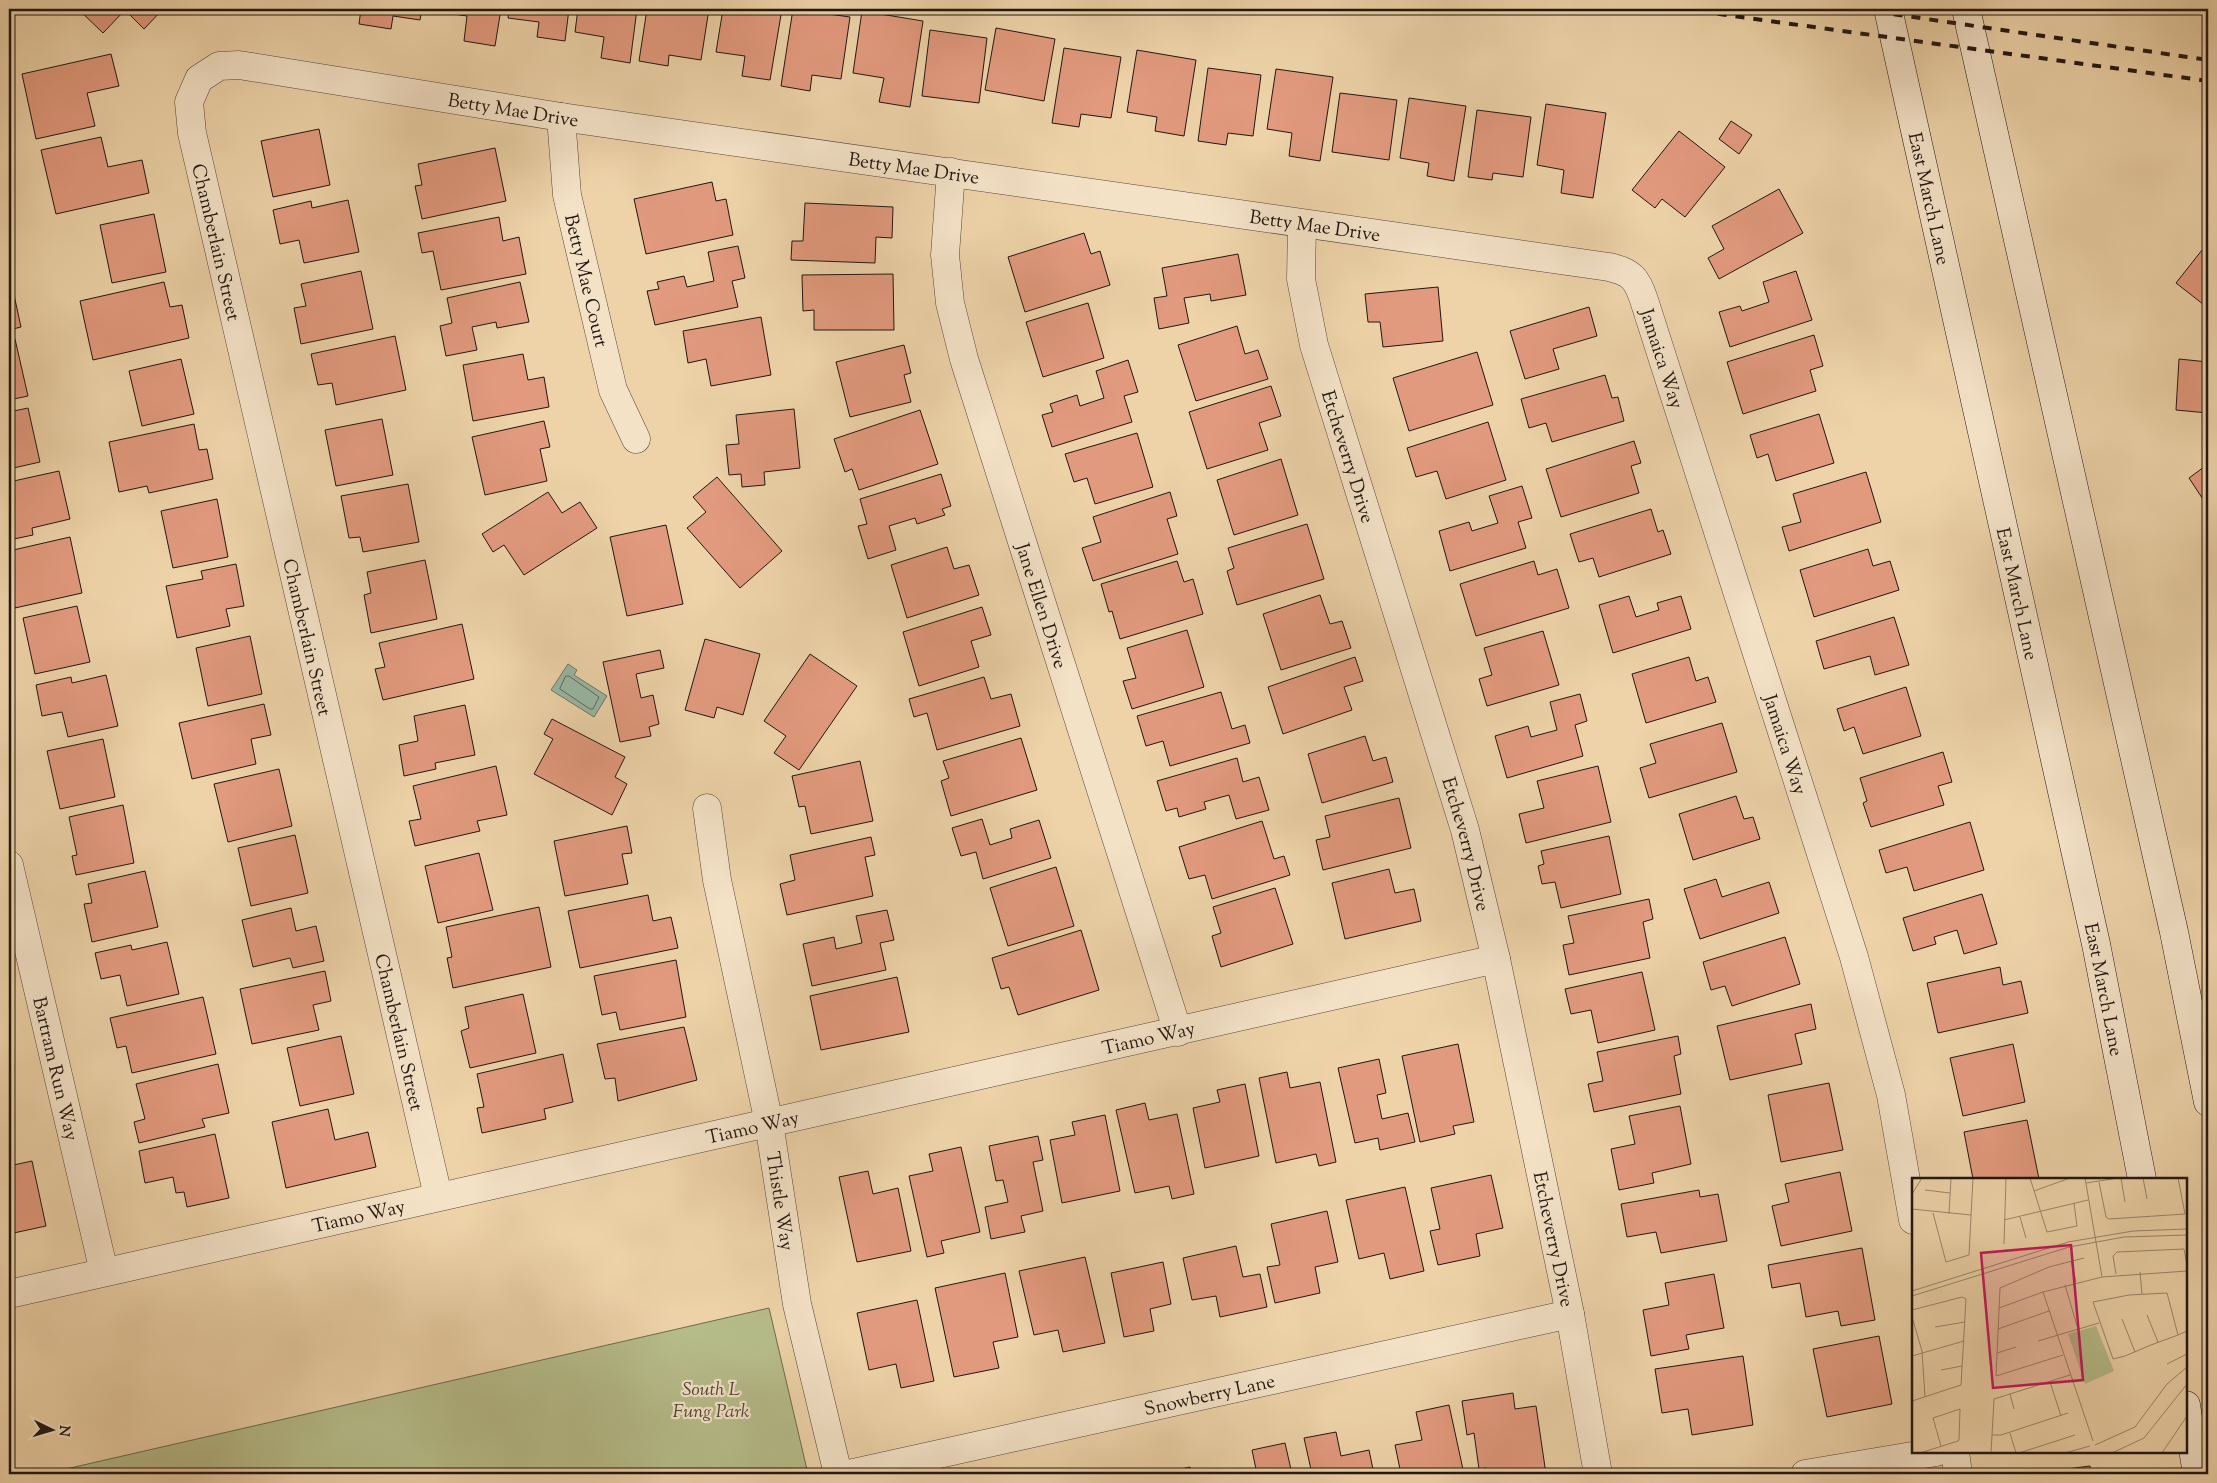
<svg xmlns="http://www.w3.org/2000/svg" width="2217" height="1483" font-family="'Sorts Mill Goudy',serif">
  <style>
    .green { fill: #b6bd8a; stroke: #6c6a4e }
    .water { fill: #9ab8a5; stroke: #6a776a }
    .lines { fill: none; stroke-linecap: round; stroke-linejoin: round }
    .shore { stroke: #5e675b; stroke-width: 1 }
    .building { fill: #e29a7e; stroke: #211611 }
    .minor-casing { stroke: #544537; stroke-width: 29 }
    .secondary-casing { stroke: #211611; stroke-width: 29 }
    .minor { stroke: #f4e2c7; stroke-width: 28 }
    .secondary { stroke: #f4e2c7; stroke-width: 28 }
    .rail { stroke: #211611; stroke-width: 4; stroke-dasharray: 9 9; stroke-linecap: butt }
    .labels { text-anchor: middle; stroke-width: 4.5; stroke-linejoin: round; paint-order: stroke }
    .street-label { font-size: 19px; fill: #211611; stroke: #f4e2c7 }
    .park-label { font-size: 19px; font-style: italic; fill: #4e4835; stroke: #f4e2c7 }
    .inset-road { fill: none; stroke: #9c876c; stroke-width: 1 }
    .view { fill: #c2185b; fill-opacity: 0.15; stroke: #c2185b; stroke-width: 2.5 }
    .inset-edge { fill: none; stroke: #211611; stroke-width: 2.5 }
  </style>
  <rect width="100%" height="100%" fill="#eed3a9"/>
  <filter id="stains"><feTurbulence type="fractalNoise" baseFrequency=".004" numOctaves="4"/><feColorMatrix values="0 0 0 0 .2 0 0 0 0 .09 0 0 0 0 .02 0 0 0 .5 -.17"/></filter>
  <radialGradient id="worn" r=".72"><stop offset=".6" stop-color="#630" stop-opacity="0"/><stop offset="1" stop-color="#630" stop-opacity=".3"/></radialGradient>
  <path class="green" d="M769 1308 808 1474H44Z"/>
  <path class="water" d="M568 664 577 670 574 675 607 696 594 717 551 690Z"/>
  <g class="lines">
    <path class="shore" d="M566 676H569L599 697 593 709H590L560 689Z"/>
  </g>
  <path class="building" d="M78 9H163L144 29 125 10 103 33Z
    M361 9H422L420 20 393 16 391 29 359 24Z
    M441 9H501L495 46 464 41 467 16 440 12Z
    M509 9H569L565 41 537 37 539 22 508 18Z
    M578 9H637L630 63 601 58 604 37 575 32Z
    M647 9H709L701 60 669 55 668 66 639 61Z
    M723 9H782L770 80 742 76 745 56 716 52Z
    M793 9 850 17 841 79 812 75 810 91 781 86Z
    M862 11 923 21 910 107 879 102 884 78 853 73Z
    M996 28 1055 39 1044 101 985 90Z
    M930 30 987 38 979 103 922 96Z
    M1064 48 1121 57 1111 118 1081 114 1079 127 1052 123Z
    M1137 50 1196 60 1184 136 1155 131 1157 117 1127 112Z
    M111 54 119 86 87 93 95 126 36 139 22 74Z
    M1208 68 1261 75 1253 136 1228 133 1226 145 1198 141Z
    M1276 69 1333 77 1320 161 1289 156 1292 133 1267 129Z
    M1340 93 1397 100 1389 160 1332 152Z
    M1409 98 1466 106 1454 181 1427 176 1429 163 1400 158Z
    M1546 104 1606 113 1593 198 1561 193 1564 170 1537 165Z
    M1477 110 1531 117 1523 177 1493 173 1492 180 1468 177Z
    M1731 121 1752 135 1739 154 1719 139Z
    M319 129 330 185 273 197 261 141Z
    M1679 131 1725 167 1685 217 1662 199 1655 208 1632 190Z
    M101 137 108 167 142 160 149 193 56 214 41 150Z
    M495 148 506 201 422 219 415 186 422 185 418 164Z
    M712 182 716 201 726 199 733 235 646 254 634 199Z
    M1779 189 1803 233 1719 279 1708 258 1724 249 1712 226Z
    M348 200 359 252 304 263 299 240 280 244 273 210 311 201 312 208Z
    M805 203 893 207 892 238 876 237 875 263 791 260 792 241H803Z
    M154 214 166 272 112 283 100 225Z
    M499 217 503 241 519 237 526 274 441 290 433 251 422 253 418 233Z
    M1084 233 1091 254 1100 251 1110 285 1025 312 1008 257Z
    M2206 245 2208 247V308L2176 283Z
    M738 246 745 278 732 281 738 307 655 325 647 291 659 289 657 282 684 276 687 287 714 281 708 252Z
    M1238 254 1246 295 1211 301 1210 294 1184 298 1189 323 1159 329 1154 298 1167 296 1162 268Z
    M361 271 373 329 301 344 294 308 306 306 301 284Z
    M1796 271 1812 320 1730 347 1719 312 1740 306 1742 311 1769 302 1763 282Z
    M9 272 21 327 9 330Z
    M893 274 894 330H814V310L803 311 802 275Z
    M164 282 170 307 182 305 189 338 93 360 80 301Z
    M520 282 529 322 497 328 496 322 472 327 477 350 446 356 440 326 452 323 447 298Z
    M1438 287 1443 341 1383 347 1380 322H1368L1365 294Z
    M1088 303 1104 358 1043 377 1026 322Z
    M1589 307 1597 336 1553 349 1559 369 1525 379 1510 331Z
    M761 317 771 375 711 386 706 359 688 363 683 331Z
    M1237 326 1245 354 1258 350 1268 379 1196 401 1178 345Z
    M1814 335 1823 366 1810 370 1816 391 1743 414 1727 362Z
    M395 336 406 390 336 405 332 383 318 385 311 354Z
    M15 339 28 396 9 400V340Z
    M904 345 911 373 904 375 911 402 850 417 836 362Z
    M1477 352 1493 405 1409 431 1393 378Z
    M523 354 528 380 544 377 549 407 473 421 463 365Z
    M181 359 194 414 142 426 129 371Z
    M2179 359 2208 362V413L2176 410Z
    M1128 360 1138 392 1124 396 1132 422 1052 447 1042 415 1053 412 1050 404 1077 395 1080 406 1104 398 1096 371Z
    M1605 375 1612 398 1618 397 1624 421 1552 442 1546 423 1529 428 1521 399Z
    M1271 386 1281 416 1259 423 1268 450 1207 469 1189 412Z
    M28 408 40 462 9 469V412Z
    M794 409 800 468 764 472 765 485 742 487 741 474 729 475 726 445 739 444 736 415Z
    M920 410 938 464 859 490 852 469 845 472 834 439Z
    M1819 414 1834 463 1776 481 1768 454 1757 458 1750 435Z
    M382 419 393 475 336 486 325 430Z
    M544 421 550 447 540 449 547 481 485 495 472 437Z
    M1488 422 1506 480 1446 499 1437 471 1416 477 1407 448Z
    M194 424 199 450 207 449 213 479 149 493 147 486 119 492 109 442Z
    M1137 433 1153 487 1095 504 1087 478 1074 482 1065 454Z
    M1634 441 1641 463 1631 466 1639 493 1561 517 1546 469Z
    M1281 459 1298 515 1234 535 1217 480Z
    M2208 464V507L2189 478Z
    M59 471 70 519 32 528 33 535 9 540V507L13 506 9 482Z
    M1866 472 1881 522 1789 551 1782 527 1801 522 1793 494Z
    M941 474 951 506 942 509 945 515 917 524 915 518 889 526 896 550 868 559 858 526 867 524 860 499Z
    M717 477 782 551 740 588 687 528 706 512 693 497Z
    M408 484 419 542 363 552 360 537 349 538 341 496Z
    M1522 486 1532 518 1518 522 1526 548 1450 571 1439 531 1469 522 1472 531 1498 523 1489 496Z
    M548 492 562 513 580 502 597 528 524 575 504 545 493 552 482 534Z
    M1170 492 1177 516 1167 519 1178 554 1093 581 1082 548 1101 542 1093 517Z
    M217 499 228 557 173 568 161 511Z
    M1651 509 1658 532 1663 530 1671 554 1599 577 1593 558 1579 562 1570 534Z
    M1307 524 1324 579 1237 605 1227 571 1234 568 1228 548Z
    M666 525 683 604 627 616 610 537Z
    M70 537 82 593 15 608 9 581V551Z
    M947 547 954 569 969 565 979 595 907 618 891 565Z
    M1868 549 1873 566 1890 561 1899 590 1814 617 1800 570Z
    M425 560 437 619 371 633 364 595 371 593 367 572Z
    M1177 561 1184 582 1193 579 1203 614 1120 639 1112 611 1109 612 1101 584Z
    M1534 561 1538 575 1557 569 1569 608 1476 636 1460 584Z
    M236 564 244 606 226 609 230 626 177 638 166 586 203 579 201 571Z
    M1320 595 1330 624 1342 621 1351 648 1281 670 1263 614Z
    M1629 596 1636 617 1659 610 1657 603 1681 596 1691 629 1613 653 1599 605Z
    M77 606 90 662 35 674 23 618Z
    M982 607 991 635 971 641 979 667 919 686 903 632Z
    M1894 617 1909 665 1875 675 1870 656 1824 669 1816 641Z
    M462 624 474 679 383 700 375 669 385 667 379 643Z
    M1187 630 1204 687 1132 709 1123 681 1136 678 1127 648Z
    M1543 631 1559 685 1487 706 1479 679 1492 675 1484 648Z
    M250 636 262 694 208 706 196 648Z
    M705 639 760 654 743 715 717 707 714 718 685 710Z
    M660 650 664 668 636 674 641 698 653 695 659 724 649 727 651 736 620 742 603 662Z
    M810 654 857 686 799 770 774 753 786 736 764 721Z
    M1355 657 1363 681 1344 687 1352 710 1283 734 1268 687Z
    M1689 657 1696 681 1708 677 1716 702 1646 723 1632 674Z
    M106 675 118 726 68 737 62 712 42 716 36 685 71 677 72 683Z
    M984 677 991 699 1011 694 1020 726 937 750 927 713 914 717 909 699Z
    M1906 687 1921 736 1863 754 1854 727 1844 731 1837 709Z
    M1221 692 1232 729 1245 725 1250 743 1170 766 1163 741 1146 746 1137 716Z
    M1580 694 1587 721 1575 725 1583 756 1507 778 1495 736 1528 726 1531 737 1557 730 1550 702Z
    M264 704 271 735 251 739 256 764 192 779 179 723Z
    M465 705 475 755 435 763 436 769 404 776 399 745 418 741 414 716Z
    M552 719 625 757 615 777 627 784 612 815 534 774 553 739 544 734Z
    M1722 723 1737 772 1649 798 1640 768 1656 763 1650 744Z
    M1365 736 1373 761 1386 757 1393 782 1322 803 1308 754Z
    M1021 738 1037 790 951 816 941 781 949 778 943 761Z
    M103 739 115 797 60 809 47 751Z
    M1943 752 1952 782 1938 786 1944 805 1871 827 1863 803 1867 801 1860 778Z
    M1237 758 1243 782 1259 777 1269 810 1236 819 1229 795 1204 802 1206 809 1179 817 1177 808 1166 811 1157 781Z
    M860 761 873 821 811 834 805 806 799 807 792 776Z
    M496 766 507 815 477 821 480 831 415 846 409 821 421 819 413 786Z
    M1598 766 1611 822 1526 843 1519 814 1544 808 1537 781Z
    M279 769 292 826 228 842 214 784Z
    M1736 796 1744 819 1753 817 1760 839 1693 860 1679 814Z
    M1399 798 1411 848 1323 870 1316 840 1330 837 1325 816Z
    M123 805 134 863 76 875 72 856 77 855 69 817Z
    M982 819 990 845 1012 838 1010 829 1039 820 1051 858 983 879 976 852 961 856 952 828Z
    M1262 821 1274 859 1284 856 1290 875 1212 899 1205 875 1189 879 1179 847Z
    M1970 822 1984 870 1914 891 1907 867 1886 873 1879 850Z
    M627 826 632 853 622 854 628 884 565 896 554 841Z
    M295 835 308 893 251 906 238 848Z
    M1609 836 1621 894 1561 908 1555 882 1542 884 1538 866 1544 864 1541 851Z
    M871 837 875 855 865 857 873 896 787 915 780 884 795 880 790 855Z
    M479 853 493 910 438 923 425 866Z
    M1056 867 1074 926 1008 946 990 888Z
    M1389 869 1395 893 1414 889 1421 921 1345 939 1332 883Z
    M145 871 158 927 92 942 84 904 92 903 88 884Z
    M1716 879 1722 897 1769 882 1779 913 1700 939 1684 889Z
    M1275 888 1293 944 1221 967 1212 936 1221 933 1213 907Z
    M1982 894 1997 944 1964 954 1957 930 1934 937 1936 944 1913 951 1903 918Z
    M648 895 653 921 671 917 678 948 580 968 568 911Z
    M1649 899 1653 919 1643 922 1650 958 1569 975 1563 945 1574 943 1568 916Z
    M539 907 551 967 453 988 447 958 452 957 446 927Z
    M291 908 296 931 316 926 324 961 293 968 290 958 253 967 242 920Z
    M887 910 894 940 880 943 886 970 812 986 803 944 834 937 836 949 862 943 856 916Z
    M1081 930 1099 990 1018 1015 1009 987 1001 989 992 958Z
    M1785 937 1800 984 1732 1006 1725 986 1711 990 1703 962Z
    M167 942 179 994 127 1006 120 975 101 979 95 953 131 945 132 950Z
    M676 960 686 1017 620 1030 616 1012 602 1015 594 976Z
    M2000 967 2003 985 2021 981 2028 1013 1938 1033 1927 983Z
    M325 971 331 1001 313 1005 319 1030 252 1044 240 989Z
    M1642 972 1655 1030 1598 1043 1591 1010 1571 1014 1565 989Z
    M897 977 909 1032 821 1050 810 996Z
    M523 994 536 1053 470 1068 461 1031 469 1028 465 1007Z
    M203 997 216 1054 132 1073 126 1046 117 1048 110 1018Z
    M1811 1004 1816 1029 1795 1034 1802 1064 1730 1080 1717 1026Z
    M684 1027 697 1080 618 1101 615 1078 605 1079 597 1044Z
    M341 1036 354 1094 300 1106 287 1048Z
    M1678 1036 1681 1054 1674 1056 1681 1094 1594 1112 1588 1084 1603 1081 1597 1052Z
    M1458 1044 1474 1122 1453 1126 1455 1134 1420 1142 1402 1056Z
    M2013 1044 2025 1102 1963 1116 1950 1058Z
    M563 1054 573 1102 544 1109 546 1119 482 1133 477 1108 484 1107 477 1074Z
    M1379 1059 1386 1093 1377 1095 1382 1119 1408 1113 1415 1142 1380 1150 1378 1138 1355 1143 1338 1068Z
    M218 1064 229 1113 202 1119 205 1127 139 1143 134 1122 145 1119 136 1084Z
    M1287 1072 1290 1088 1320 1082 1336 1162 1319 1166 1316 1154 1276 1163 1259 1078Z
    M1829 1083 1843 1150 1781 1162 1768 1095Z
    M1245 1084 1259 1156 1205 1168 1193 1108 1220 1102 1217 1090Z
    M1145 1103 1149 1120 1177 1114 1194 1194 1172 1199 1169 1186 1135 1193 1116 1110Z
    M1680 1106 1691 1164 1652 1173 1654 1183 1619 1190 1611 1149 1635 1144 1629 1116Z
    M328 1109 335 1140 368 1132 376 1167 286 1188 272 1122Z
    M1105 1115 1120 1191 1062 1203 1050 1140 1075 1135 1072 1122Z
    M2027 1120 2039 1179H1973L1964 1132Z
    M215 1134 229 1198 187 1207 184 1192 176 1193 173 1177 145 1183 139 1151Z
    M1038 1136 1043 1160 1033 1162 1043 1211 1021 1216 1025 1232 991 1239 985 1207 1008 1202 1003 1180 996 1181 989 1146Z
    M961 1147 980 1232 941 1241 944 1253 927 1257 909 1176 933 1171 929 1154Z
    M32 1161 46 1226 9 1234V1166Z
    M868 1171 873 1194 898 1188 911 1251 857 1262 839 1177Z
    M1840 1172 1852 1231 1781 1246 1772 1206 1789 1202 1785 1184Z
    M1491 1175 1503 1228 1476 1234 1480 1256 1438 1265 1430 1231 1440 1229 1431 1188Z
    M1405 1187 1424 1271 1390 1279 1384 1253 1359 1259 1346 1200Z
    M1699 1190 1700 1197 1718 1194 1727 1241 1661 1253 1656 1232 1627 1237 1621 1204Z
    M1327 1211 1338 1262 1315 1267 1320 1293 1275 1303 1267 1267 1280 1265 1271 1224Z
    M1236 1246 1243 1277 1260 1274 1267 1307 1220 1317 1216 1296 1192 1300 1183 1258Z
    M1862 1248 1875 1320 1841 1326 1838 1311 1806 1317 1800 1283 1772 1288 1768 1265Z
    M1085 1257 1105 1343 1063 1352 1058 1330 1034 1335 1019 1271Z
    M1163 1262 1171 1304 1150 1309 1154 1331 1124 1337 1111 1273Z
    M1005 1273 1018 1337 993 1342 999 1368 954 1377 935 1288Z
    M1714 1274 1724 1328 1686 1335 1689 1349 1651 1356 1643 1310 1669 1305 1665 1283Z
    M917 1300 934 1381 901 1388 896 1364 869 1370 857 1313Z
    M1879 1336 1892 1404 1827 1417 1813 1349Z
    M1743 1356 1753 1425 1692 1435 1688 1409 1662 1413 1655 1369Z
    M1513 1393 1515 1409 1536 1406 1546 1474H1487L1486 1468 1479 1469 1474 1433 1467 1435 1462 1401Z
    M1449 1405 1464 1474H1401L1395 1445 1422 1440 1416 1412Z
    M1336 1432 1341 1456 1369 1450 1374 1474H1312L1304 1438Z
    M1285 1443 1292 1474H1257L1252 1450Z
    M2090 1466 2091 1474H2028Z
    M1190 1467 1192 1474H1158Z"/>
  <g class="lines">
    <defs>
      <g id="minor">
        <path id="s1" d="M561 117 567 195 613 390 636 439"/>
        <path id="s2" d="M951 172 945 255 950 303 964 359 1178 1032"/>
        <path id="s3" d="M1302 224 1301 279 1314 345 1465 830 1496 959 1570 1314 1598 1474"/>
        <path id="s4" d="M707 808 717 880 769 1123 797 1304 838 1474"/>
        <path id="s5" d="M9 865 104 1272"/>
        <path id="s6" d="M438 1196 192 133 189 102 199 79 219 66 239 65 561 117 1609 267C1632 272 1637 279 1644 300L1854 957 1891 1095 1913 1220"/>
        <path id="s7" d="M9 1294 1496 959"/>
        <path d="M1955 1452 1958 1474"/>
        <path id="s8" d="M849 1474 1570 1314"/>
        <path d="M1805 1474 1936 1452"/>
      </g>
      <g id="secondary">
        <path id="s9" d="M1888 9 2096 944 2142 1179"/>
        <path d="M1966 9 2174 932 2208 1102"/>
        <path d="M2186 1405 2197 1474"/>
      </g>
    </defs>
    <use href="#minor" class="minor-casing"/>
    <use href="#secondary" class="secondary-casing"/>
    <use href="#minor" class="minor"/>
    <use href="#secondary" class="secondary"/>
    <path class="rail" d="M1682 9 2208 81
      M1858 9 2208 60"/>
  </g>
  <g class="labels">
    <g class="street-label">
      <text dy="7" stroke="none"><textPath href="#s6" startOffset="1469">Betty Mae Drive</textPath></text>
      <text dy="7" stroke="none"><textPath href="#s6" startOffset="1874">Betty Mae Drive</textPath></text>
      <text dy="7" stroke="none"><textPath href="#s9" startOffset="194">East March Lane</textPath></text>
      <text dy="7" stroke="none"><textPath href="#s6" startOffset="2279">Betty Mae Drive</textPath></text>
      <text transform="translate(217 242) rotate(77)" y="7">Chamberlain Street</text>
      <text dy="7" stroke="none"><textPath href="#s1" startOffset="166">Betty Mae Court</textPath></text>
      <text dy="7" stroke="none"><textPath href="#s6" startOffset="2689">Jamaica Way</textPath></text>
      <text dy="7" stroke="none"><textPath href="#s3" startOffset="239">Etcheverry Drive</textPath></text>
      <text dy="7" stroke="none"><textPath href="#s9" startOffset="599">East March Lane</textPath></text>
      <text dy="7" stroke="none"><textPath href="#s2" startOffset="448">Jane Ellen Drive</textPath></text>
      <text transform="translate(308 637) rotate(77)" y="7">Chamberlain Street</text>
      <text dy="7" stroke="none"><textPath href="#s6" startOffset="3094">Jamaica Way</textPath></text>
      <text dy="7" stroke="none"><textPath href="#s3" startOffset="644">Etcheverry Drive</textPath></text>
      <text dy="7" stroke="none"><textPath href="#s9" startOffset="1004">East March Lane</textPath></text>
      <text transform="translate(400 1032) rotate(77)" y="7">Chamberlain Street</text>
      <text dy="7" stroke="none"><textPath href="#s7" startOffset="1168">Tiamo Way</textPath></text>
      <text dy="7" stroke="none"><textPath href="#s5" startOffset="209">Bartram Run Way</textPath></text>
      <text dy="7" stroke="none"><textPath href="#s7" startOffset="762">Tiamo Way</textPath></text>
      <text dy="7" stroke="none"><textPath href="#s4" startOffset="400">Thistle Way</textPath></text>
      <text dy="7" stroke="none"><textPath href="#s7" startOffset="358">Tiamo Way</textPath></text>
      <text dy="7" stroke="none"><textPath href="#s3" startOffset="1049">Etcheverry Drive</textPath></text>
      <text dy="7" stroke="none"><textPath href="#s8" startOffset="369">Snowberry Lane</textPath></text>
    </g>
    <g class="park-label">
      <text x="711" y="1395">South L<tspan x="711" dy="22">Fung Park</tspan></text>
    </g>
  </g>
  <g transform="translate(1912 1178)">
    <rect width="275" height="275" fill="#eed3a9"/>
    <path d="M184 148 202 193 173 206 156 156Z" fill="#b6bd8a"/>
    <path class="inset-road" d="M118 0 135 54 165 48 162 25M173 0 190 99M209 0 213 24M231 0 235 21M187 4 194 39 197 41 273 36 266 0M174 5 206 0M13 12 38 15M122 13 158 0M0 16 10 0M0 31 59 37M21 35 34 84 57 77 61 0M37 36 39 0M108 39 114 60M92 42 176 22M92 66 94 0M159 83 164 104M228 94 230 116M204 96 201 78 205 74 272 71 275 87M153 107 166 151M0 113 156 64 221 53 275 51M131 114 181 263M0 118 157 69 212 59 275 57M87 130 131 114 190 99 275 93M0 132 50 119 54 121 49 207 0 223M235 137 246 164M0 139 10 173 13 219M210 141 223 174M23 149 53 144M86 151 137 133M266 157 255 115 217 117 181 124 201 181 213 178 239 167 266 157 275 153M126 163 187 145M85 175 104 169M151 177 84 198 88 110 137 89 172 80M0 178 52 163M255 186 275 176M29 192 50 188M138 204 149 238M98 216 102 231M98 255 104 275M80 257H89L156 235M183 267 223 249 255 206 275 189M8 275 46 263 47 262 48 231 21 240 29 268M79 275 82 221 158 197M107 275 163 257M153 275 178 268M200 275 232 260 275 206M250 275 275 238"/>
    <path class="view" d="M159 67 171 202 81 210 69 75Z"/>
    <rect width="275" height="275" class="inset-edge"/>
  </g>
  <rect width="2217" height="1483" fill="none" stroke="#eed3a9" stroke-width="30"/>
  <rect x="10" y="10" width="2197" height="1463" fill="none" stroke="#211611" stroke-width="2.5"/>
  <rect x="15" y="15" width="2187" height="1453" fill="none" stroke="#211611"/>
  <g transform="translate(52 1430) rotate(95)" stroke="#f4e2c7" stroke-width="4" paint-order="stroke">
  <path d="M0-4L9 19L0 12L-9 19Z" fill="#211611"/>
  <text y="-8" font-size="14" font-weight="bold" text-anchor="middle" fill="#211611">N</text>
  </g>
  <rect width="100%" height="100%" filter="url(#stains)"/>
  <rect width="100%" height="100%" fill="url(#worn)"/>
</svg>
